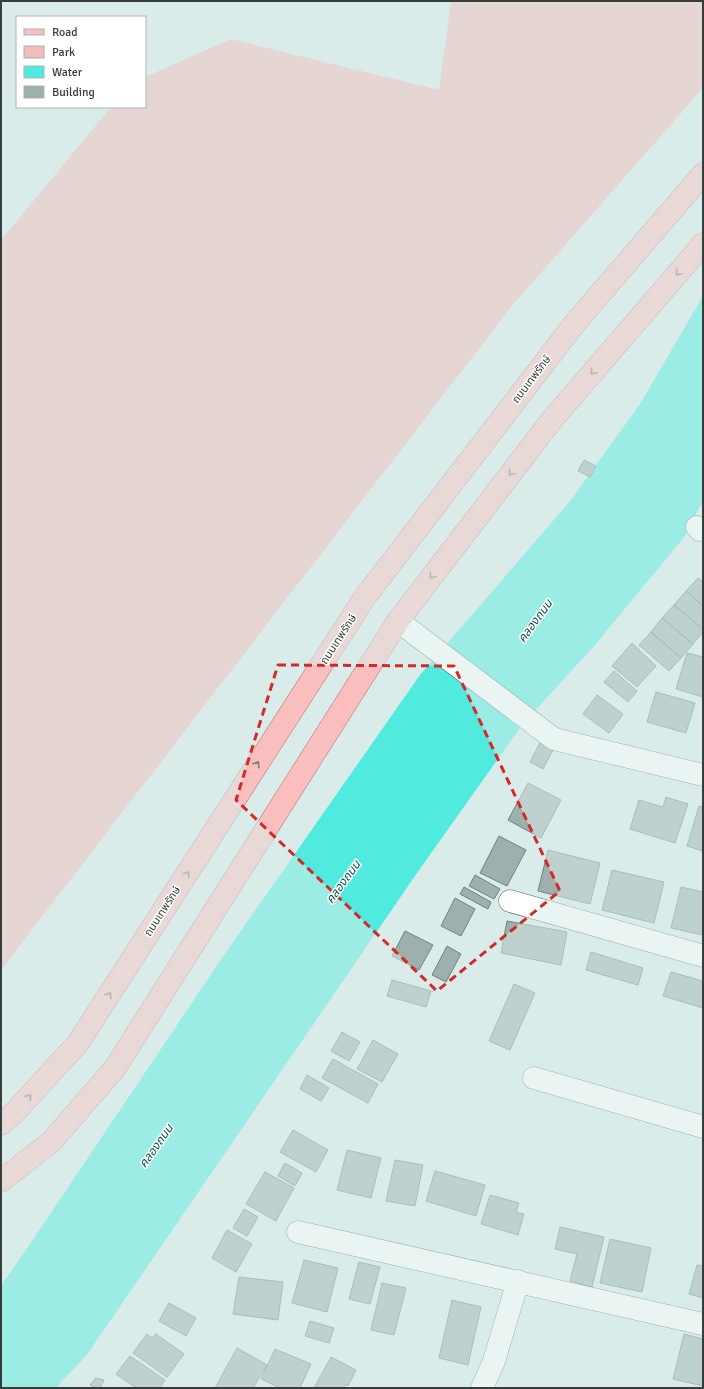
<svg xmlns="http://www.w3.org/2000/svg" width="704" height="1389" font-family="Signika,'Noto Sans Thai',sans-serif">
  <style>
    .green { fill: #f3bbbb }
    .water { fill: #50eadf }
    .building { fill: #9db0ad; stroke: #70827f }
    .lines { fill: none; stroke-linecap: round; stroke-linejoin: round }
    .minor-casing { stroke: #566765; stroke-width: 23 }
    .major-casing { stroke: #b37576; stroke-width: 23 }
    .minor { stroke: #fff; stroke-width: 22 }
    .major { stroke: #fabebf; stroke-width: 22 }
    .oneway { stroke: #8e7777 }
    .marked { fill: none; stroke: #d62828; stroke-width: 3; stroke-dasharray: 8 5; stroke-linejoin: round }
    .labels { text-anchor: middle; stroke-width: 3; stroke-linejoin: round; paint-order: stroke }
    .street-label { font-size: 11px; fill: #363d3c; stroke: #fff }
    .water-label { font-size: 12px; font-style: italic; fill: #0b4f4b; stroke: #fff }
  </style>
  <rect width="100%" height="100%" fill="#d9ecea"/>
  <path class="green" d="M451 1H703V88L511 307 1 970V240L111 107H145V77L231 39 439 90Z"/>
  <path class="water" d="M703 296V503L699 508 685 536 594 646 522 725 417 873 86 1356 61 1382 57 1388H1V1286L30 1244 224 955 420 675 571 500 640 404Z"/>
  <path class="building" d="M584 460 596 466 590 477 578 471Z
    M698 578 703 582V606L686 591Z
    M686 591 703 606V629L674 605Z
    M674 605 703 629V632L693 644 662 618Z
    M662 618 693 644 681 658 651 632Z
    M651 632 681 658 669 671 639 645Z
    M632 643 656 666 637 687 612 666Z
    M687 653 703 657V697L676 689Z
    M614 671 637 691 628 702 604 682Z
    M656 692 695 703 686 733 647 722Z
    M597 695 623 714 609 733 583 714Z
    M541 741 554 748 543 769 530 762Z
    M528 783 561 800 541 838 508 820Z
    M666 797 688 804 675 843 630 829 639 800 663 807Z
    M699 806 703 807V851L687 846Z
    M499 836 526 850 507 886 480 873Z
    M548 850 600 863 590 904 538 891Z
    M612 870 664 882 654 923 602 910Z
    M475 875 500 889 494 899 469 886Z
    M464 887 491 902 488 909 460 894Z
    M681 887 703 892V935L671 928Z
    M455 898 475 909 461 936 441 926Z
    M507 921 567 932 561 965 501 953Z
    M405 931 433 945 419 970 392 956Z
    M447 946 461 954 446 982 432 975Z
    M591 952 643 968 638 985 586 970Z
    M671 972 703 981V1008L663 996Z
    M392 980 431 991 426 1007 387 996Z
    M514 984 535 993 510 1050 489 1041Z
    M342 1032 360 1042 349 1061 331 1051Z
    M373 1040 398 1054 382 1082 357 1069Z
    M333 1059 378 1084 368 1103 322 1078Z
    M307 1075 329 1088 321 1101 300 1089Z
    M293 1130 328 1150 316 1172 280 1152Z
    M347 1150 381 1158 371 1198 337 1190Z
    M395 1160 423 1165 415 1206 386 1201Z
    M285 1163 302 1173 295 1186 278 1176Z
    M435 1171 485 1185 476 1216 426 1201Z
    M265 1172 294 1188 276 1221 246 1204Z
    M490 1195 519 1203 516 1212 524 1214 518 1235 481 1224Z
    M244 1209 258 1217 247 1236 233 1228Z
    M560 1227 604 1237 592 1287 570 1281 577 1254 555 1249Z
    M227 1230 252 1244 236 1272 212 1258Z
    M610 1239 651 1248 642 1292 600 1283Z
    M304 1260 338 1268 327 1312 292 1303Z
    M359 1262 380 1267 370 1304 349 1299Z
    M697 1265 703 1266V1298L689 1294Z
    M239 1277 283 1282 278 1320 233 1314Z
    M382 1283 406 1288 394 1335 371 1330Z
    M452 1300 481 1307 468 1365 439 1358Z
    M169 1303 196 1318 186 1336 159 1321Z
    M310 1321 334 1328 329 1343 305 1336Z
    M147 1334 152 1338 156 1334 184 1354 167 1377 133 1353Z
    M684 1334 703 1339V1386L673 1379Z
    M237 1348 267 1365 253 1388H215Z
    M275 1349 311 1364 300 1388H280L261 1379Z
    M130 1356 165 1380 160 1388H136L116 1374Z
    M331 1357 356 1370 348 1386 346 1384 343 1388H314Z
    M96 1378 104 1380 100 1388H95L90 1385Z"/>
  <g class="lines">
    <defs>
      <path id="minor" d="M697 527 700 530
        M398 621 554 739 703 775
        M510 901 703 956
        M534 1078 703 1127
        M298 1232 703 1324
        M482 1388 494 1361 518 1281"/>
      <path id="major" d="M1 1124 13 1114 78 1043 365 597 575 323 703 174
        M1 1181 51 1142 115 1068 398 621 551 421 703 244"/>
    </defs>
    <use href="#minor" class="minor-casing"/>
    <use href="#major" class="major-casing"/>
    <use href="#minor" class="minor"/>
    <use href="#major" class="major"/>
  </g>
  <defs><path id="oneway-chevron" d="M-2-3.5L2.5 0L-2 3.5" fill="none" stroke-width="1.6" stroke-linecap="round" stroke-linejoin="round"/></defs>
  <g class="oneway">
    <use href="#oneway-chevron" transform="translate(678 273) rotate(131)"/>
    <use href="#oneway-chevron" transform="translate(593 372) rotate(131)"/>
    <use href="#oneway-chevron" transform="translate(511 473) rotate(127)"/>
    <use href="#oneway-chevron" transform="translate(432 576) rotate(127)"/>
    <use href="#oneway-chevron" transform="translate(257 764) rotate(-57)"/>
    <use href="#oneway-chevron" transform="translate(187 874) rotate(-57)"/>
    <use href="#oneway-chevron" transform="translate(109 995) rotate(-57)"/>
    <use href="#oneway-chevron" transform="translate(29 1097) rotate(-48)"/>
  </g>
  <path d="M0 0H704V1389H0ZM278 665 454 666 560 891 437 991 236 800Z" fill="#d9ecea" fill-opacity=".55" fill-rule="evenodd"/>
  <path class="marked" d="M278 665 454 666 560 891 437 991 236 800Z"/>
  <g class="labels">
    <g class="street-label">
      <text transform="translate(531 379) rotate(-53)" y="4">ถนนเทพรักษ์</text>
      <text transform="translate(338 639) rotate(-57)" y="4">ถนนเทพรักษ์</text>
      <text transform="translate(162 911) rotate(-57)" y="4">ถนนเทพรักษ์</text>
    </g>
    <g class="water-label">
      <text transform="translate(535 621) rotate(-54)" y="4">คลองถนน</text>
      <text transform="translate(343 882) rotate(-54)" y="4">คลองถนน</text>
      <text transform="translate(156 1146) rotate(-55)" y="4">คลองถนน</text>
    </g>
  </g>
  <rect width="704" height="1389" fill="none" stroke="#363d3c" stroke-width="4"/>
  <rect x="16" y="16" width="130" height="92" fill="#ffffff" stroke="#afb1b1"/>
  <rect x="24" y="29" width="20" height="6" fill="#fabebf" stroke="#afb1b1"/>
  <text x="52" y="36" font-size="12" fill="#363d3c">Road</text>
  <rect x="24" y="46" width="20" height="12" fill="#f3bbbb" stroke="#afb1b1"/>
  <text x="52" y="56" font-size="12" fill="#363d3c">Park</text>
  <rect x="24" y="66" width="20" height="12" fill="#50eadf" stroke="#afb1b1"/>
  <text x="52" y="76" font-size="12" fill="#363d3c">Water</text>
  <rect x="24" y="86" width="20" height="12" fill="#9db0ad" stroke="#afb1b1"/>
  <text x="52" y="96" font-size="12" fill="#363d3c">Building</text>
</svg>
